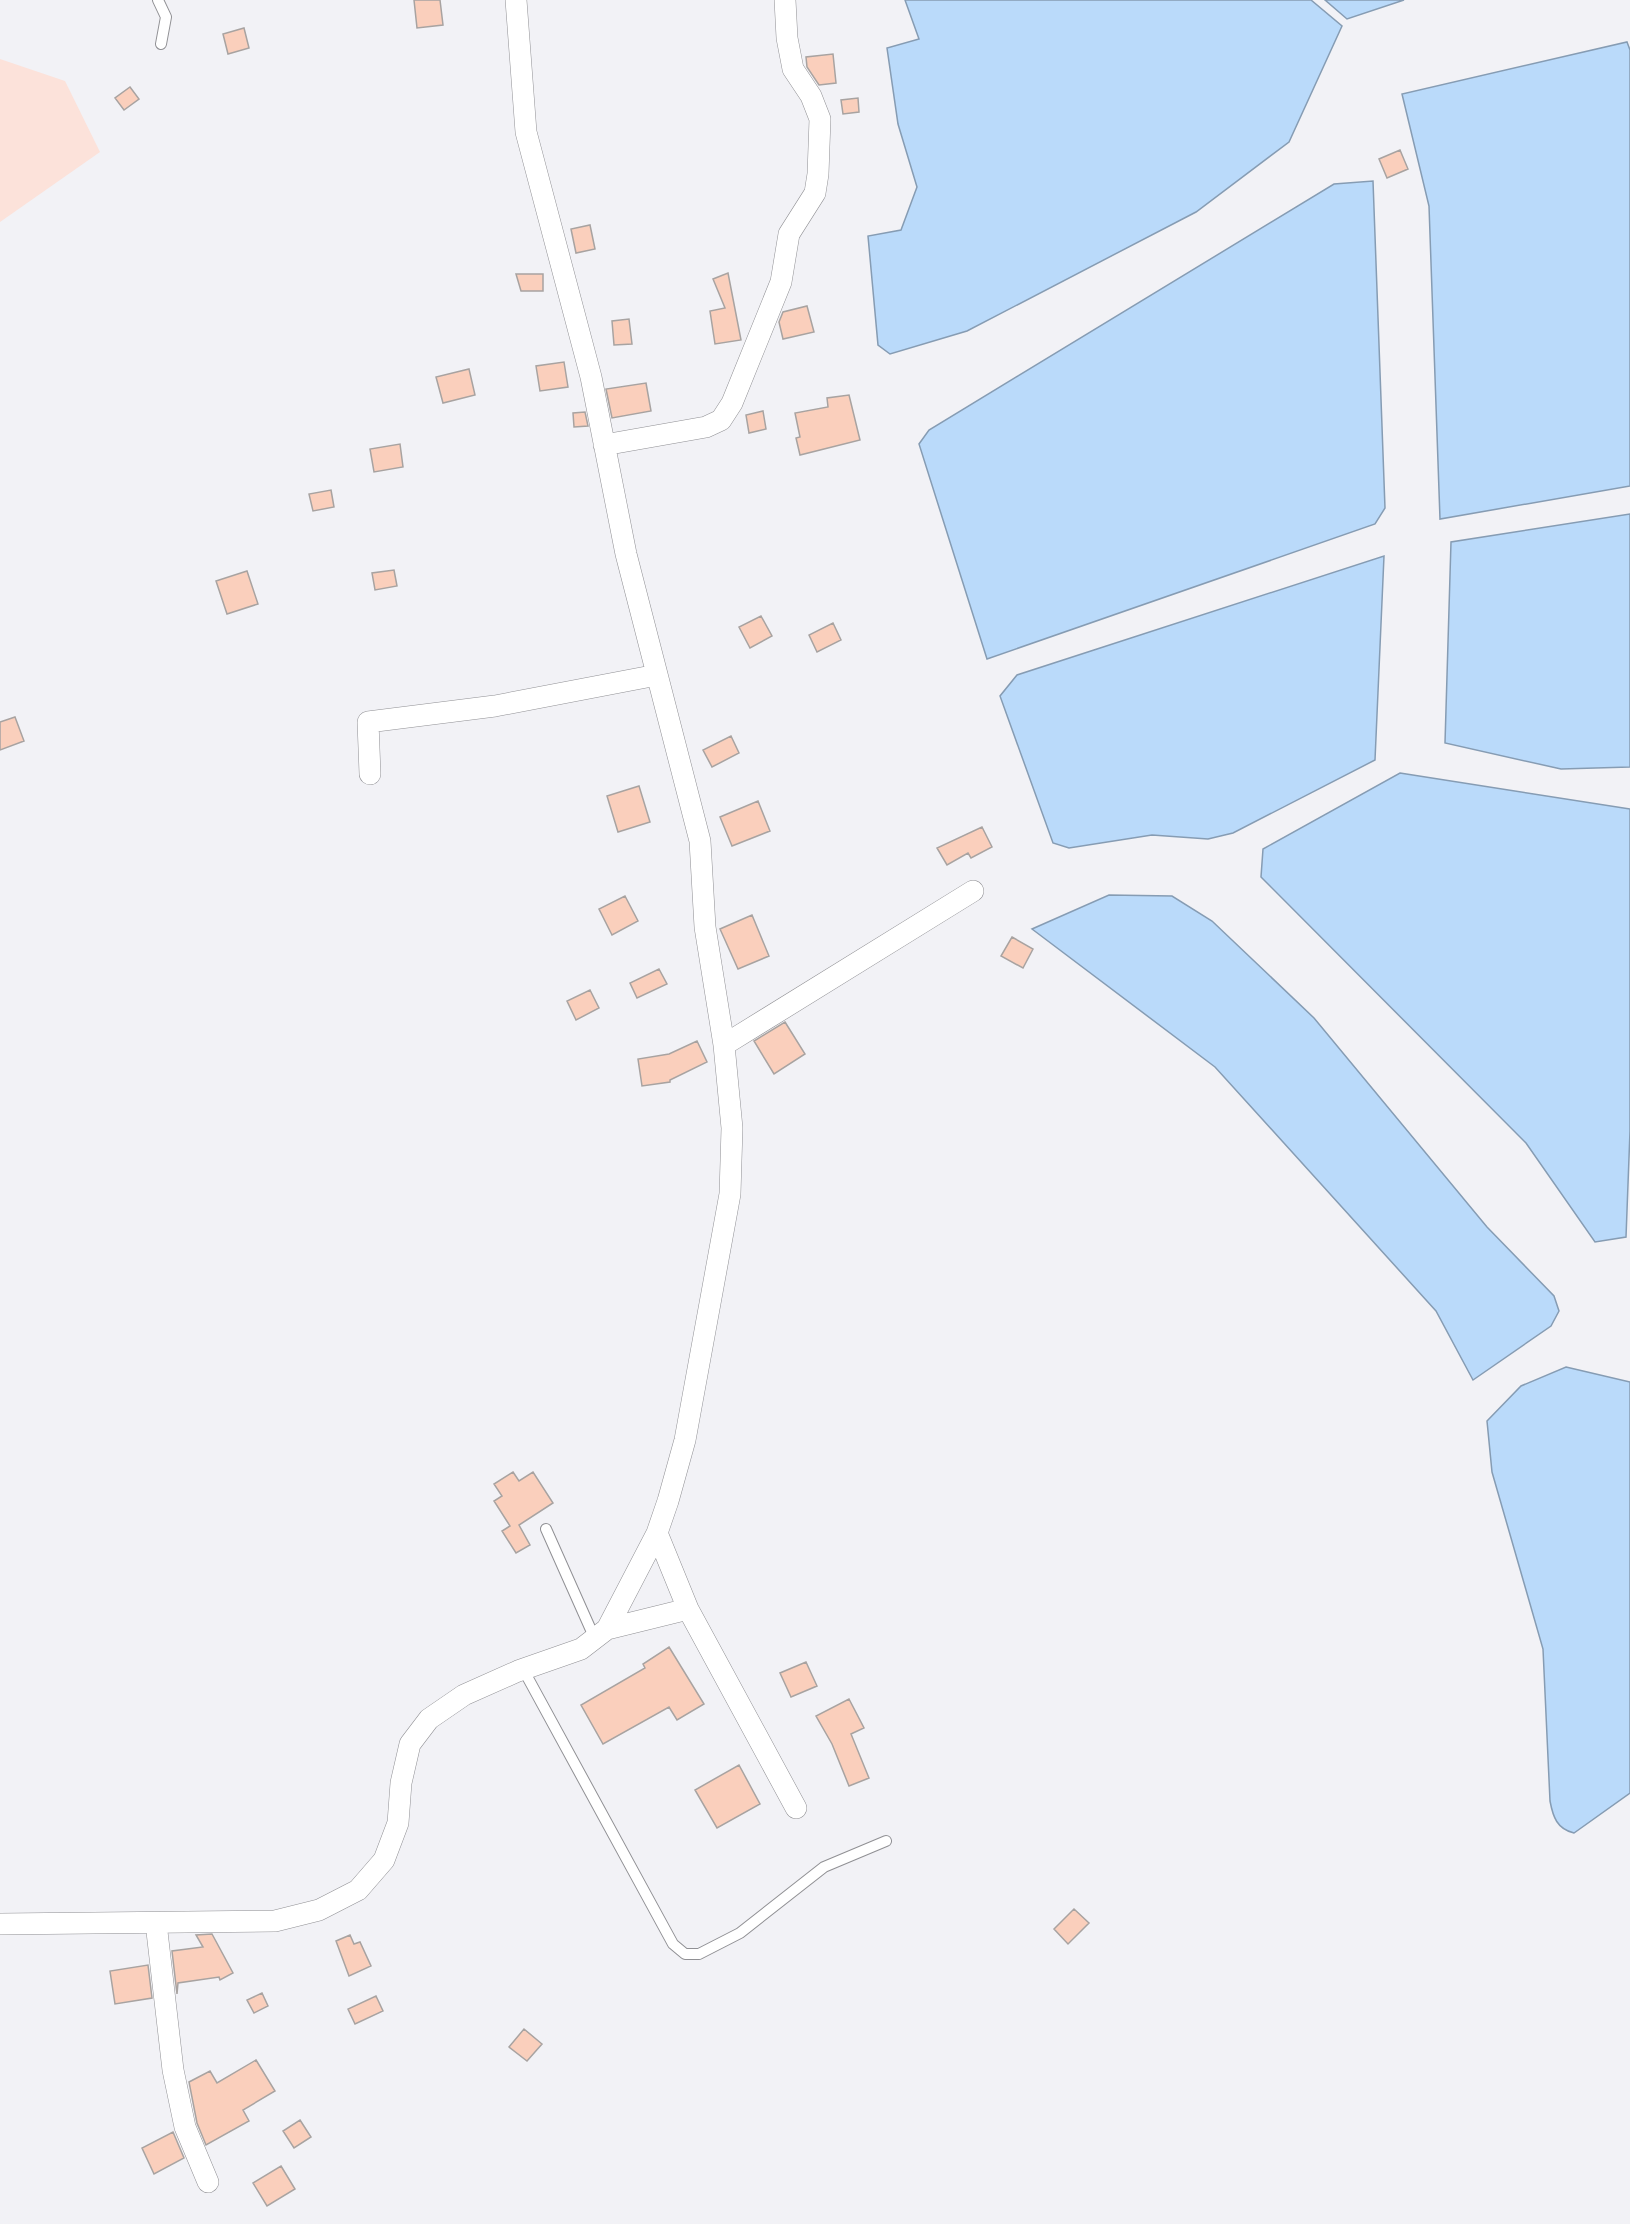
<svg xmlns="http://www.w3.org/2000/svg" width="1630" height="2224" font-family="'Noto Sans',sans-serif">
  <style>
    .commercial { fill: #fce2da }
    .water { fill: #badafa; stroke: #869cb3; stroke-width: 1.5 }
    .building { fill: #facfbc; stroke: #a8a3a1; stroke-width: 1.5 }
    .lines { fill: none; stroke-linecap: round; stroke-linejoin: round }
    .lane-casing { stroke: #909094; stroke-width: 12 }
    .street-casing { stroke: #909094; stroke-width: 22 }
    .lane { stroke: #fff; stroke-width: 10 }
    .street { stroke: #fff; stroke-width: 21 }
  </style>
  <rect width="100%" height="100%" fill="#f2f2f6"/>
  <path class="commercial" d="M0 59 65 81 100 152 0 222Z"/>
  <path class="water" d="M905 0H1311L1342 26 1289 142 1196 212 967 331 890 354 878 345 868 236 901 230 917 187 898 124 887 48 919 39Z
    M1325 0H1404L1347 19Z
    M1627 42 1630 50V486L1440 519 1429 206 1402 94Z
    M1373 181 1385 508 1375 524 987 659 919 444 929 430 1334 184Z
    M1630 514V767L1561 769 1445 743 1451 542Z
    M1384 556 1375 760 1233 833 1208 839 1152 835 1069 848 1053 843 1000 696 1017 675Z
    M1400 773 1630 809V1131L1626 1237 1595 1242 1526 1143 1261 877 1263 849Z
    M1109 895 1172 896 1212 921 1314 1018 1487 1227 1554 1296 1559 1311 1551 1326 1473 1380 1436 1311 1215 1067 1032 929Z
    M1566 1367 1630 1382V1793L1574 1833C1557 1829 1553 1817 1550 1801L1543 1649 1492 1472 1487 1421 1521 1386Z"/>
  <path class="building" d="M414 0H440L443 25 417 28Z
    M244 28 249 48 228 54 223 34Z
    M833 54 836 83 819 85 807 67 806 57Z
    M130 87 139 99 124 110 115 98Z
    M858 98 859 112 843 114 841 100Z
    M1400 150 1408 169 1387 178 1379 159Z
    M590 225 595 249 576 253 571 229Z
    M728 273 741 340 715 344 710 311 725 308 713 279Z
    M516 274H543V291H521Z
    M807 306 814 332 783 339 779 322 783 312Z
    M629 319 632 344 614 345 612 321Z
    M564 362 568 387 540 391 536 366Z
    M469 369 475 395 443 403 436 377Z
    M646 383 651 411 612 418 606 389Z
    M849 395 860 440 800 455 796 438 800 437 795 413 828 407 827 398Z
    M763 411 766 429 749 433 746 415Z
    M585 412 588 426 574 427 573 413Z
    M400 444 403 467 374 472 370 449Z
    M331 490 334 507 313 511 309 494Z
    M394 570 397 586 375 590 372 573Z
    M247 571 258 604 227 614 216 581Z
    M761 616 772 636 750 648 739 627Z
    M833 623 841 640 817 652 809 635Z
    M15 717 24 741 0 750V722Z
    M731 736 739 753 712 767 703 750Z
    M639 786 650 822 618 832 607 796Z
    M758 801 770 831 732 846 720 817Z
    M982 827 992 847 971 858 968 853 947 865 937 848Z
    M625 896 638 921 612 935 599 909Z
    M752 915 769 956 738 969 720 929Z
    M1012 937 1033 949 1023 968 1001 956Z
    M659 969 667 984 637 998 630 983Z
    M590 990 599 1008 576 1020 567 1001Z
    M785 1022 805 1054 774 1074 754 1041Z
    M697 1041 707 1062 670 1080V1082L642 1086 638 1059 669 1054Z
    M513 1472 519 1481 533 1472 553 1503 519 1525 530 1545 516 1553 502 1531 510 1526 494 1501 502 1496 494 1484Z
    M669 1647 704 1704 677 1720 669 1707 603 1744 581 1705 645 1668 643 1664Z
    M806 1662 817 1686 791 1697 780 1673Z
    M849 1699 864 1728 851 1734 869 1778 849 1786 832 1744 816 1716Z
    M739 1765 760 1804 717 1828 695 1790Z
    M1074 1909 1089 1923 1068 1944 1054 1929Z
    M212 1934 233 1973 220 1980 219 1977 178 1983 177 1994 172 1951 203 1947 196 1935Z
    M350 1935 354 1944 360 1942 371 1966 349 1976 336 1941Z
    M148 1965 152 1998 115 2004 110 1971Z
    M262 1993 268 2006 254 2013 247 2000Z
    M376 1996 383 2011 355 2024 348 2009Z
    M524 2029 542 2044 527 2061 509 2047Z
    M256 2060 275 2091 243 2110 249 2121 206 2145 197 2123 189 2082 210 2071 217 2083Z
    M300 2120 311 2137 294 2148 283 2131Z
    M173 2132 184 2158 154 2174 142 2148Z
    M281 2166 295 2189 267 2206 253 2183Z"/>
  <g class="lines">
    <defs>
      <path id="lane" d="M158 0 166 17 161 44
        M546 1529 595 1639
        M523 1669 673 1944 685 1954H699L740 1933 824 1867 886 1841"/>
      <path id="street" d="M604 445 706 427 721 420 732 403 781 282 789 234 815 193 818 174 820 119 811 96 793 69 787 38 785 0
        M370 774 368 722 495 706 657 675
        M724 1045 973 891
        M657 1533 688 1609 796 1808
        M607 1629 688 1609
        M156 1923 173 2070 185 2127 208 2182
        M0 1924 275 1921 319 1910 358 1890 384 1860 398 1823 401 1783 410 1744 429 1719 464 1695 518 1671 581 1649 607 1629 657 1533 668 1501 685 1440 730 1194 732 1128 724 1045 705 927 700 841 626 554 591 377 526 132 516 0"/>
    </defs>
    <use href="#lane" class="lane-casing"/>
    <use href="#street" class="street-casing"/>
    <use href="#lane" class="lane"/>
    <use href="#street" class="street"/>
  </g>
</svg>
